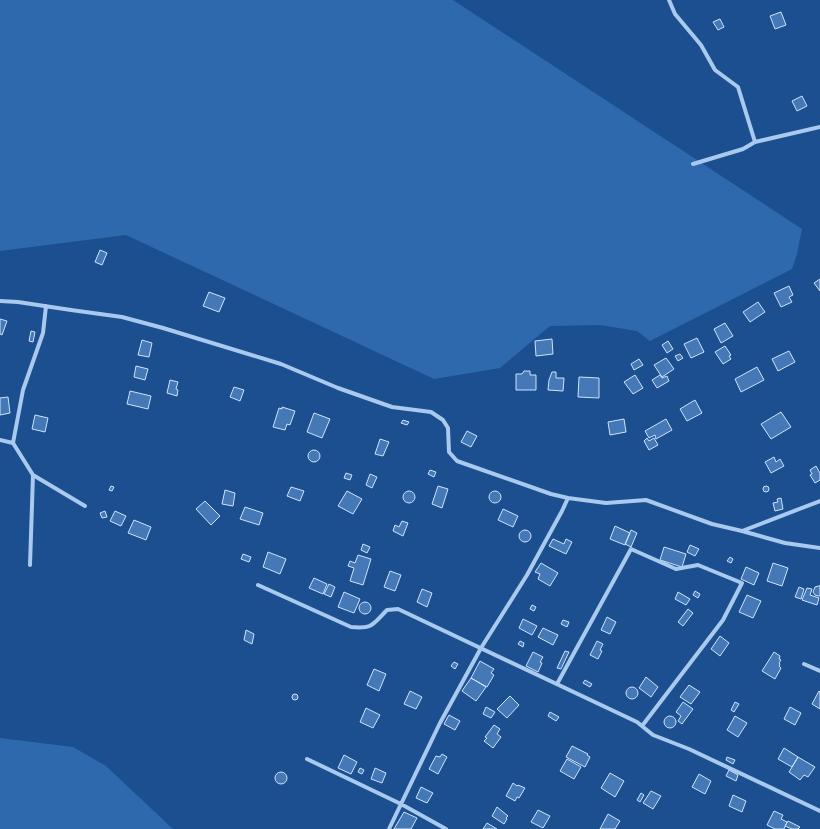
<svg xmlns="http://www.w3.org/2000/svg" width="820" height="829" font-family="Karla,sans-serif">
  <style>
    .green { fill: #2e69ad }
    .building { fill: #4478b7; stroke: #cfe3fa }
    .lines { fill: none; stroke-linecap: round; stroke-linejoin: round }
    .street { stroke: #a9c9ee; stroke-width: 4 }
  </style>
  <rect width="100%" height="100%" fill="#1b4f8f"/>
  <path class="green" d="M0 0H453L802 229 797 254 792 269 650 341 637 331 600 325 550 326 500 368 434 379 126 235 0 251Z
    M0 738 73 747 106 766 173 829H0Z"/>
  <path class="building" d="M781 12 786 25 775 29 770 16Z
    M720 19 724 27 718 30 713 22Z
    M802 96 807 106 797 111 792 101Z
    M100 250 107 253 102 265 95 262Z
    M820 279V291L814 283Z
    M789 286 793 295 789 297 792 302 781 307 774 293Z
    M209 292 225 298 219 312 203 306Z
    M758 302 765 312 750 322 743 312Z
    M0 319 7 321 2 335 0 334Z
    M725 323 733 336 721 343 714 329Z
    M31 331 35 332 33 342 29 341Z
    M697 338 704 352 691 358 684 344Z
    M552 339 553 354 536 356 535 341Z
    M142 340 152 343 149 357 138 355Z
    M668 341 673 349 667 353 662 345Z
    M725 346 731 355 729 356 731 359 723 364 715 352Z
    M789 351 795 362 778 371 772 359Z
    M680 354 683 358 678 361 675 356Z
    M666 358 674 369 662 377 654 365Z
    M639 359 643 365 634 370 631 364Z
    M136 366 148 369 145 380 134 377Z
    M757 367 764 380 741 392 735 379Z
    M524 371H530V375H536V390H516V374H522Z
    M552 372H556V378H564L563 391 548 390 549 380Z
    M635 375 643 388 633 394 624 382Z
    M660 375 662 378 667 376 669 381 657 388 652 380Z
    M579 377 599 378V398L578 397Z
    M170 380 178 382 176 389 178 390 177 396 167 393Z
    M234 387 244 390 240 401 230 397Z
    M130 391 151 396 148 409 127 404Z
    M8 397 10 413 0 415V398Z
    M695 400 702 413 687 421 680 409Z
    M282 407 295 411 290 425 287 424 285 430 273 427 279 408 282 409Z
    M781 412 791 427 771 439 761 424Z
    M314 413 330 419 322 438 307 432Z
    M35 415 48 418 45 432 32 429Z
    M624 419 626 432 610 435 608 422Z
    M666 419 672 430 656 439 655 435 649 438 645 431Z
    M403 420 409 422 407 425 401 423Z
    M467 431 477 436 471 447 461 442Z
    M647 438 649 441 654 438 658 445 649 450 644 441Z
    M380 439 389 442 383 456 375 454Z
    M308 456a6 6 0 1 1 12 0a6 6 0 1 1-12 0Z
    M774 457 776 462 780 459 784 466 771 473 765 462Z
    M816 466 820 473V480L815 483 810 475 812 474 810 470Z
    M430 470 436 472 434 477 428 474Z
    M346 473 352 475 350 480 344 478Z
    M370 474 377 477 372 488 366 485Z
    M763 489a3 3 0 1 1 6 0a3 3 0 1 1-6 0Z
    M111 486 114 487 112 491 109 490Z
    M438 486 448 489 442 508 432 504Z
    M291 487 304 491 300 501 287 496Z
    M225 490 235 493 233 506 222 504Z
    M489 497a6 6 0 1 1 12 0a6 6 0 1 1-12 0Z
    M347 491 362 499 353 514 338 506Z
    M403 497a6 6 0 1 1 12 0a6 6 0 1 1-12 0Z
    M781 498 783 509 775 511 773 503 778 502 777 499Z
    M205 501 220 516 211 525 196 509Z
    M245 507 263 513 259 525 240 519Z
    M503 509 518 516 513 527 498 520Z
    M105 511 107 517 102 518 100 513Z
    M115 511 126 516 121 526 110 521Z
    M134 520 151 527 146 540 128 533Z
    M402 521 408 523 403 536 393 531 395 525 399 527Z
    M615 526 630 533 625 545 610 539Z
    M519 536a6 6 0 1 1 12 0a6 6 0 1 1-12 0Z
    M631 530 637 533 631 547 625 544Z
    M553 539 564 544 566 539 572 542 566 554 549 546Z
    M363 544 370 547 367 553 361 550Z
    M690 545 699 549 695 556 687 552Z
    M664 547 686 554 682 567 660 560Z
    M268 552 286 559 280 574 263 567Z
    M243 554 251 557 249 562 241 559Z
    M358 555 371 559 363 585 350 581 354 568 348 566 350 561 355 563Z
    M730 557 733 559 731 563 727 561Z
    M541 563 558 573 550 586 538 579 540 574 535 572Z
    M773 563 788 568 782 586 767 581Z
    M746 567 759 573 754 585 741 579Z
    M390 571 401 575 395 591 384 587Z
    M314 578 327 584 323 594 309 588Z
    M329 584 335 587 331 597 324 594Z
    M818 586H820V596H818L815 595 813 592 815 587Z
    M799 587 804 589 801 599 795 597Z
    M807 588 812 589 810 595 819 598 817 605 802 600Z
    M422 589 432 593 427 607 417 602Z
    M695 591 700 594 698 598 693 595Z
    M344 592 360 599 354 613 338 607Z
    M678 592 690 599 686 605 675 599Z
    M747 595 761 601 753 618 739 612Z
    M359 608a6 6 0 1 1 12 0a6 6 0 1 1-12 0Z
    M532 605 536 607 534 611 530 609Z
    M688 609 693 613 683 626 678 622Z
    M607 617 616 622 610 634 601 630Z
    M523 619 537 626 532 635 519 628Z
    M563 620 569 622 567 627 561 624Z
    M543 628 558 635 553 645 538 637Z
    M246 630 254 634 252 644 244 640Z
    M720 636 729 643 720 656 711 649Z
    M520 641 524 643 523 647 518 644Z
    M597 641 603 644 600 650 602 651 598 659 590 655Z
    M565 651 569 652 561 669 557 668Z
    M533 652 543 657 540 662 542 663 538 672 526 666Z
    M774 652 780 656 779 659 781 660 779 663 780 664 779 666 781 668 775 679 762 671Z
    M480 661 494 669 491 673 494 675 487 687 471 678Z
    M454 662 458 664 455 669 451 666Z
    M374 669 386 674 379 691 367 685Z
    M646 677 658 687 651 697 639 688Z
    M471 678 486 687 476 701 462 691Z
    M585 680 592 684 590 687 583 683Z
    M689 685 700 692 691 704 680 697Z
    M626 693a6 6 0 1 1 12 0a6 6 0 1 1-12 0Z
    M410 691 422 697 416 709 404 704Z
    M819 691 820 692V709L812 704Z
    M292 697a3 3 0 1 1 6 0a3 3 0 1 1-6 0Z
    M510 696 519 705 507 718 497 709Z
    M683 702 693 709 682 724 678 721 681 716 676 712Z
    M735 702 739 704 734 712 731 710Z
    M486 707 495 712 491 718 483 714Z
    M790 707 801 713 795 725 784 719Z
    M366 708 380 715 373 728 360 722Z
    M550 712 559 717 556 721 548 716Z
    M449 715 460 721 455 730 444 724Z
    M735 716 747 723 738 737 727 730Z
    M664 722a6 6 0 1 1 12 0a6 6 0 1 1-12 0Z
    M494 725 500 729 497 734 501 737 493 748 484 741 487 738 485 737Z
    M572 746 588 754 587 755 590 757 585 767 566 757Z
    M784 748 798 757 792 767 778 759Z
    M442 754 447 757 438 774 429 769 436 756 440 757Z
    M344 755 357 762 351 774 338 768Z
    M727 757 735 760 733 764 726 760Z
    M798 757 815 767 808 777 804 775 800 780 789 772Z
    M567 759 581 767 574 779 560 771Z
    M360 768 364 770 362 774 358 772Z
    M375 768 386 773 382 783 371 779Z
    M729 770 738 775 736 781 726 776Z
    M275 778a6 6 0 1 1 12 0a6 6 0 1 1-12 0Z
    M610 773 624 781 615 797 601 788Z
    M699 774 711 781 705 794 692 787Z
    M513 783 517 786 518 785 525 788 519 798 517 797 515 801 506 796Z
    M421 787 433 793 427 803 416 798Z
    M651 791 661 796 653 809 643 803Z
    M641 793 644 795 640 802 637 800Z
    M733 795 746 801 742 812 729 806Z
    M497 807 508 816 506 818 507 819 504 824 492 816Z
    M538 810 550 816 543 828 531 822Z
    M774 811 783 815 781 819 787 822 784 829H775L767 825Z
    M404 812 417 818 411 829H394Z
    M608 814 620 821 615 829H600Z
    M788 821 800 827 798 829H792L785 826Z
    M487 823 497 829H483Z"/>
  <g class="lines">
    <path class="street" d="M669 0 675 14 701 45 715 70 738 87 755 142
      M693 164 743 149 755 142 820 127
      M0 301 18 302 71 310 122 317 163 328 281 364 338 388 392 407 431 412 443 420 448 428 449 452 457 461 551 494 568 498 606 503 646 500 712 524 742 531 785 543 820 548
      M0 440 13 443 23 390 43 333 46 306
      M13 443 33 475 30 565
      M33 475 85 506
      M742 531 820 501
      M258 585 351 627C373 629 372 625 387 610L398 609 637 722 653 735 689 749 820 811
      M804 664 820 671
      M557 684 631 549 676 569 698 565 742 583 723 620 642 726
      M307 759 401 804 446 829
      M389 829 440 723 481 648 527 575 562 511 568 498"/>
  </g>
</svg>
